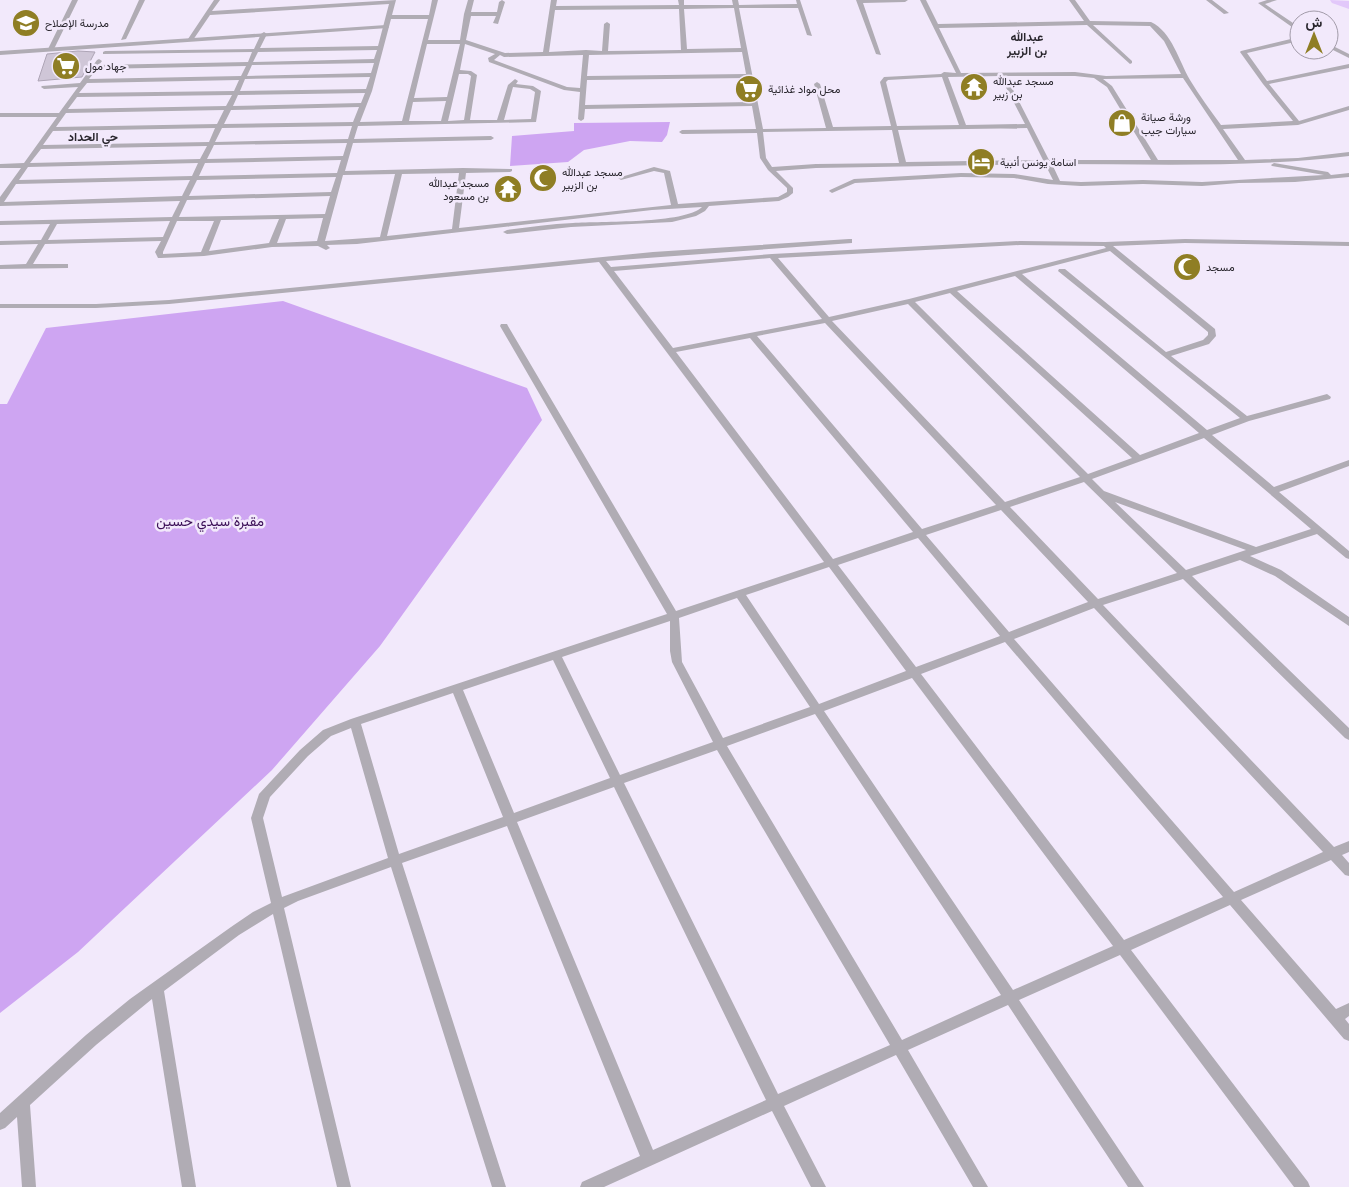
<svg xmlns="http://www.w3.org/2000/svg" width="1349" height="1187" font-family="Mulish,Vazirmatn,sans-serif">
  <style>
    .green { fill: #cea5f2 }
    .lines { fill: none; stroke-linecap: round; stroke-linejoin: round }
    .river { fill: #e2c8fa; fill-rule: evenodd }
    .building { fill: #cfc6d7; stroke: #aea5b6 }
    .minor { fill: #b0acb4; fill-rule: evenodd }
    .tertiary { fill: #b0acb4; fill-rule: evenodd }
    .labels { text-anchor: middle; stroke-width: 5; stroke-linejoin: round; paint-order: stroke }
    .far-poi-label { font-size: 11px; fill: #29262d; stroke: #f2e9fb; text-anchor: start }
    .far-neighbourhood-label { font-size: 12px; font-weight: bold; fill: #29262d; stroke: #f2e9fb }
    .park-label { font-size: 14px; fill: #3b0f57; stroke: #f2e9fb }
  </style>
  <rect width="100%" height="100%" fill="#f2e9fb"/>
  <path class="green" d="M670 122 667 135 662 142 630 141 584 150 568 162 510 166 512 136 574 131V123Z
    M283 301 527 388 542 420 380 646 272 770 78 952 0 1013V404H7L46 328Z"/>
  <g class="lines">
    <path class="river" d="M1330 0 1349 1V9L1332 3Z"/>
  </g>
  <path class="building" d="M78 51 95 52 82 77 38 81 47 54Z"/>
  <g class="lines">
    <path class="minor" d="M72 0H78L54 49 49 50 48 49Z
      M139 0H145L126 39 121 40Z
      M214 0H220L212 11 396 0 392 15H429L432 0H438L428 40H460L464 14 468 0H474L471 12H497L499 2 502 0 505 2 498 24 493 23 496 16H471L466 40 505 53 543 52 551 0H557L556 6 679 5 678 0H684V5H733L732 0H738L739 5 797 4 796 0H800L812 36 807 35 798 8H739L763 129 826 128 814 84 817 82 820 84 833 127 891 126 880 82 884 77 941 74 944 72 956 73 920 0H926L938 24 1084 21 1069 0H1075L1090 21 1151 22C1172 32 1179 61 1190 80 1199 95 1210 110 1221 125L1293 121 1263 84 1240 52 1241 51 1299 37V41L1247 53 1267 81 1349 64V68L1269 84 1299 121 1349 106V110L1298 125 1223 129 1245 160 1298 158 1349 152V156C1250 168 1151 164 1052 164L1060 181 1081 182 1143 180 1202 182 1324 175 1272 166 1271 165 1274 163 1328 172 1331 175 1349 173V177L1295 182 1239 183 1202 186 1143 184 1081 186 1048 184 1014 178 961 177 855 183 832 193 829 191 830 190 854 179 961 173 1014 174 1053 180 1045 164 816 168 776 171 793 188V193L788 197 779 201 709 206 705 211 696 216 672 222 571 227 507 234 503 232 507 230C529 227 551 224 573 223 600 221 685 224 702 207L652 210 357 244 327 245 330 248 326 250 318 246 272 247 204 256 161 258H158L155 252 161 241 45 244 33 264H68V268L0 269V265L26 264 38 244 0 245V241L41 240 50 224 0 225V221L172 217 180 201 0 206V197L21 168H0V164L24 163 57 117H0V113H59L78 87 44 89 41 87 42 86 80 83 97 60 99 59 102 61 99 65 248 62 252 52 103 54V52L105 51 254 49 261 34 264 32 267 34 260 48 378 46 389 4 210 15 193 40H189L188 39ZM734 8 741 48 687 49 684 9ZM679 9 681 50 608 51 610 24 607 22 604 24 602 51 586 50 549 52 555 10ZM391 19H428L402 121 360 122 372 91ZM1087 25 1130 64 1132 63V61L1093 25 1150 26 1164 41 1181 74 1106 76 1075 72 961 73 939 28ZM427 44H460L447 97 414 98ZM465 44 495 54 488 58 489 62 564 90 580 92 578 119 581 121 584 119 585 109 752 106 756 129 682 130 679 132 682 134 757 133 760 158 768 170 787 188V192L778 197 678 204 670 171 654 167 618 178 621 180 654 171 664 173 671 205 459 228 466 173 510 172 512 171V169L463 168 345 171 353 143 491 140 494 138 491 136 354 139 358 126 536 122 541 91 533 86 516 84 518 81 515 79 508 85 497 120H470L477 75 471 71 460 70ZM377 50 374 59 253 62 258 52ZM742 52 746 74 587 76 589 55ZM500 55 504 57 583 55 580 88 567 87 494 60ZM374 63 371 73 247 76 252 65ZM246 66 241 76 89 79 97 69ZM459 74H468L471 76 464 120 448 121ZM1000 76 1025 124 966 125 948 77ZM1006 76H1075L1094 78 1107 87 1151 160H1049ZM370 77 366 89 240 91 245 79ZM942 77 959 125 897 126 886 82 888 80ZM747 78 751 102 585 105 587 80ZM1183 78 1238 160H1158L1112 86 1103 79ZM239 80 234 91 79 93 87 83ZM513 87 530 89 535 92 531 119 504 120ZM365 93 361 103 233 106 238 95ZM232 95 226 106 68 109 77 97ZM446 101 441 121H409L413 102ZM359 107 353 122 224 124 231 110ZM224 110 217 124 56 127 66 113ZM352 126 348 139 215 142 222 128ZM215 128 209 142 43 145 53 131ZM1027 128 1043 160 906 162 898 130ZM892 130 899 163 816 164 772 167 766 158 763 132ZM347 143 343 156 207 159 214 145ZM207 146 200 159 30 163 41 149ZM341 160 337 173 199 176 205 163ZM198 163 192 176 19 180 28 167ZM459 173 452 229 387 236 402 174ZM395 174 380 237 325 241 343 175ZM336 177 331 192 189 196 197 180ZM190 180 182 196 4 202 16 184ZM330 196 325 214 179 217 187 200ZM323 218 317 241 277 243 286 219ZM279 219 269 243 209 251 221 220ZM170 221 163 237 48 240 57 224ZM177 221H214L201 252 163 254V252Z
      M856 0H908L905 2 863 3 881 55 876 54Z
      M1206 0H1212L1229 13 1224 14Z
      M1267 0H1277L1265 4 1299 27V32L1258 3Z
      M1329 44 1349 54V58L1329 48Z
      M849 239H852V243L606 261 611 267 772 254 1020 241 1105 242 1185 239 1349 242V246L1185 243 1113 246 1215 329 1216 336 1209 344 1171 356 1247 416 1327 394 1331 397 1330 399 1249 421 1212 435 1274 487 1349 460V466L1279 492 1349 551V559L1346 558 1317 534 1250 556 1281 570 1349 617V626L1275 576 1240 560 1192 576 1349 728V740L1345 738 1183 579 1103 605 1334 847 1349 841V852L1342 855 1349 863V876L1345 875 1331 860 1241 900 1336 1009 1349 1003V1016L1345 1019 1349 1024V1041L1344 1039 1230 905 1131 950 1308 1182 1310 1187H1294L1120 955 1019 1000 1144 1187H1128L1008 1005 908 1050 988 1187H973L896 1055 784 1106 826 1187H811L772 1111 604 1187H580L582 1182 640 1156 507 826 402 863 506 1187H492L391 867 298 901 284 908 351 1187H337L273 914 239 935 164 991 196 1187H182L152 999 96 1045 30 1105 36 1187H22L17 1117 5 1128 0 1130V1113L86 1035 130 999 231 927 253 912 271 903 251 818 259 794 300 750 323 730 351 719 667 614 500 326 501 324H507L508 326 676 611 824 562 599 262 169 304 96 308H0V304H96L169 300 653 252ZM1020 245 1104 246 1106 248 909 299 829 317 778 258ZM1110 251 1208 332V335L1203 340 1166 352 1065 269H1059L1058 271 1240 418 1207 430 1022 274ZM770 258 822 319 673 348 614 271ZM1015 276 1199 433 1140 455 957 291ZM950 293 1132 458 1088 474 915 302ZM908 304 1080 477 1005 502 832 321ZM825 323 996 505 922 529 757 336ZM750 338 913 532 833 559 676 352ZM1204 438 1311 529 1256 547 1104 491 1092 479ZM1084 482 1177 573 1098 599 1010 507ZM1115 502 1246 550 1186 570ZM1001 510 1088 602 1009 632 926 535ZM918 538 1000 636 916 667 838 565ZM829 567 906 671 819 704 746 595ZM737 598 810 707 723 738 682 662 679 618ZM1094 608 1323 852 1234 892 1014 639ZM670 621V651L672 662 713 742 620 775 562 657ZM1005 642 1223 897 1124 940 921 674ZM553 660 610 778 514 813 463 690ZM912 678 1113 946 1013 990 824 711ZM453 693 503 817 399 854 361 724ZM815 714 1001 995 902 1040 727 746ZM351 728 388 858 282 897 263 818 270 797 308 756 331 736ZM717 750 890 1045 778 1094 624 783ZM614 787 766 1100 653 1150 517 822Z"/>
    <path class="tertiary" d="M386 25 389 27 388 28 0 55V51Z"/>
  </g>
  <defs>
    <symbol id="school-disc" viewBox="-11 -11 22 22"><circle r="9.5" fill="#8f7e24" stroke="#f2e9fb"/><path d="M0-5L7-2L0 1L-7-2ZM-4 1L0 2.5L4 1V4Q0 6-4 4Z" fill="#fff"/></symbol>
    <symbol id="supermarket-disc" viewBox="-11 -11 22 22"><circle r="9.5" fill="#8f7e24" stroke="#f2e9fb"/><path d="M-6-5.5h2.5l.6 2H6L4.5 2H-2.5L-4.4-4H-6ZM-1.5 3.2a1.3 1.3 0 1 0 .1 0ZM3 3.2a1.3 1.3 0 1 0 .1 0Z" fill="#fff"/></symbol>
    <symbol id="temple-disc" viewBox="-11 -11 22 22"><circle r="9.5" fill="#8f7e24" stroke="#f2e9fb"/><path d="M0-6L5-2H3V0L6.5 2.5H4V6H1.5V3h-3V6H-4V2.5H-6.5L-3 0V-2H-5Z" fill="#fff"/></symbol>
    <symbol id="shop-disc" viewBox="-11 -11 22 22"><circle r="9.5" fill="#8f7e24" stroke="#f2e9fb"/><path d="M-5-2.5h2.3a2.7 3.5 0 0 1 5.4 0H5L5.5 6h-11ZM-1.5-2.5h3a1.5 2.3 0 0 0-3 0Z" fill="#fff"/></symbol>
    <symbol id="hotel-disc" viewBox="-11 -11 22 22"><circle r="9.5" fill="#8f7e24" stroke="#f2e9fb"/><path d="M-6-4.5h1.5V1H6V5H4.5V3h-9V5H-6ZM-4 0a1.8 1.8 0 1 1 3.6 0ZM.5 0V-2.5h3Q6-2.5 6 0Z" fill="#fff"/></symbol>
    <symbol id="mosque-disc" viewBox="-11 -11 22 22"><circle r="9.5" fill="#8f7e24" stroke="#f2e9fb"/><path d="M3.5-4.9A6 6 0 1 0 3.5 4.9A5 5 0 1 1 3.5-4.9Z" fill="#fff"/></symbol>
  </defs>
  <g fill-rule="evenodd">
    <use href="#school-disc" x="10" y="7" width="32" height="32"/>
    <use href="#supermarket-disc" x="50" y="50" width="32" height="32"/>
    <use href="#temple-disc" x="958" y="71" width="32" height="32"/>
    <use href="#supermarket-disc" x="733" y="73" width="32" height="32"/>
    <use href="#shop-disc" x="1106" y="107" width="32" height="32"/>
    <use href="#hotel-disc" x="965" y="146" width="32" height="32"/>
    <use href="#mosque-disc" x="527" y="162" width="32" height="32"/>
    <use href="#temple-disc" x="492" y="173" width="32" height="32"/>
    <use href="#mosque-disc" x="1171" y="251" width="32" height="32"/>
  </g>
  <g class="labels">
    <g class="far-poi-label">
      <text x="45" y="27">مدرسة الإصلاح</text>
      <text x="85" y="70">جهاد مول</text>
      <text x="993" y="85">مسجد عبدالله<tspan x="993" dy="13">بن زبير</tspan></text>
      <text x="768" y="93">محل مواد غذائية</text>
      <text x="1141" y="121">ورشة صيانة<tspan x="1141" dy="13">سيارات جيب</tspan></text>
      <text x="1000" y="166">اسامة يونس أنبية</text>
      <text x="562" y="176">مسجد عبدالله<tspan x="562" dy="13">بن الزبير</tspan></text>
      <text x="489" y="187" text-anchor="end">مسجد عبدالله<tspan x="489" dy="13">بن مسعود</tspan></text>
      <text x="1206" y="271">مسجد</text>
    </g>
    <g class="far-neighbourhood-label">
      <text x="1027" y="41">عبدالله<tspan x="1027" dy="14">بن الزبير</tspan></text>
      <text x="93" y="141">حي الحداد</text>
    </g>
    <g class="park-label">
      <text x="210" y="526">مقبرة سيدي حسين</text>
    </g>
  </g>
  <g transform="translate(1314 35)"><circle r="24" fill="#f2e9fb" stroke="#a29ba9"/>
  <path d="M0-4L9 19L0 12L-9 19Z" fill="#8f7e24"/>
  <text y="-8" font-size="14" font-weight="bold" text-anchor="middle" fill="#29262d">ش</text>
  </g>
</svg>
